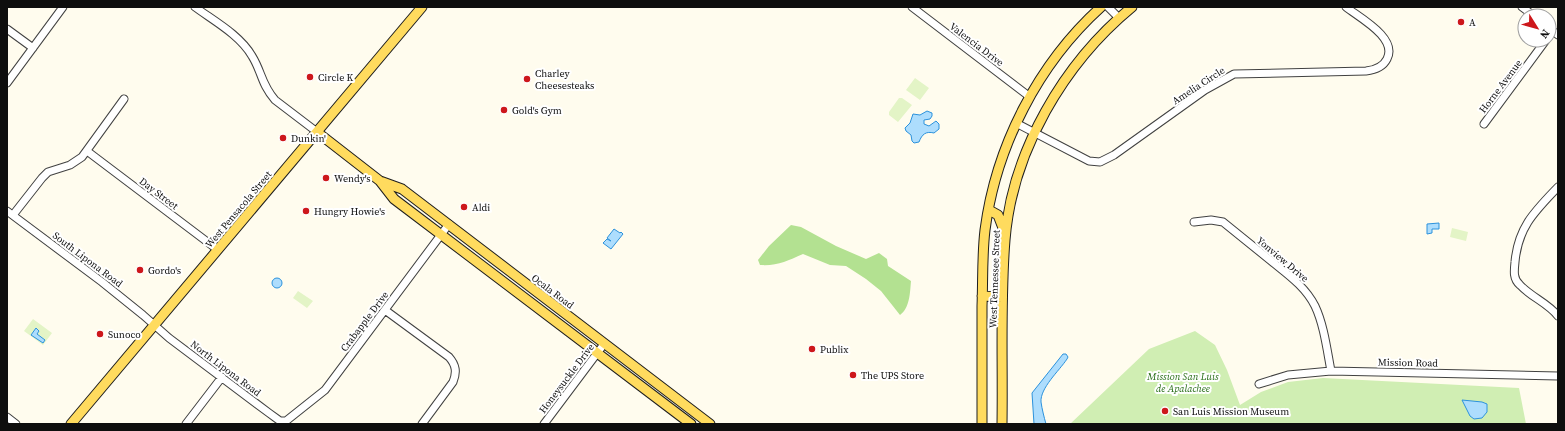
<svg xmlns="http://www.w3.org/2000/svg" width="1565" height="431" font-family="'Source Serif 4',serif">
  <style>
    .green { fill: #d0eeb3 }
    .forest { fill: #b3e191 }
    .pitch { fill: #e3f4c6 }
    .water { fill: #adddfd; stroke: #2c92dc }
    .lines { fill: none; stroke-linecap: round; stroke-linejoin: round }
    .minor-casing { stroke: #414141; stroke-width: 9 }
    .major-casing { stroke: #1f1f1f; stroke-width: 11 }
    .minor { stroke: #fff; stroke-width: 7 }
    .major { stroke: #ffdb5e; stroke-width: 9 }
    .poi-dot { fill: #cd171b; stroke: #fff; stroke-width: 1.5 }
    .labels { text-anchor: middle; stroke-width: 4; stroke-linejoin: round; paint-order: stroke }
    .poi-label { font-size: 10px; fill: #0e0e0e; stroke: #fff; text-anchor: start }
    .street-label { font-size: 10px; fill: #0e0e0e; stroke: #fff }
    .park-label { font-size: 10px; font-style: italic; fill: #276d17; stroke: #fff }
  </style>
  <rect width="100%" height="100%" fill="#fffcee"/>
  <path class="green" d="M1195 331 1215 345 1227 370 1240 405 1261 392 1288 382 1323 378 1519 388 1526 424H1070L1149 349Z"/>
  <path class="forest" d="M791 225 801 227 836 246 866 259 879 253 887 259 888 266 911 281C910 292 910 308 900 315L881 291 866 279 846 266 830 265 803 254C787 261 778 266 760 265L758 260 769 246Z"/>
  <path class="pitch" d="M915 78 929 88 920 100 906 90Z
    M899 98H902L912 105 898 122 889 115V112Z
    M1452 228 1468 232 1466 241 1450 237Z
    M298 291 313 301 307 308 293 298Z
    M33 319 52 333 43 345 24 331Z"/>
  <path class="water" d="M927 111 932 113V116L930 119 924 120V124L929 126 936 121 939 124V129L934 133C926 131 922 134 919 142L914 143 912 141 911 135 906 131 905 128 910 123 913 114 920 115Z
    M1439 223V229H1432V233L1427 234V224Z
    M614 229 620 233 621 232 623 234 611 249 603 243 607 239 611 241 607 238Z
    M272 283a5 5 0 1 1 10 0a5 5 0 1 1-10 0Z
    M36 328 39 331 37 334 45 340 43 343 31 335Z
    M1063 354H1066L1068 357 1067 359C1059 371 1040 388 1041 402 1042 409 1044 417 1046 424H1034L1032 393Z
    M1462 400 1482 402 1487 404V412L1482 418 1474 419 1470 416Z"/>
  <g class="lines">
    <defs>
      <path id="minor" d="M195 7C214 21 240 35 252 56 262 72 261 84 275 100L317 132
        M912 7 1030 97
        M1108 7 1119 18
        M1522 7 1534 16
        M1549 28 1558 35
        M7 29 33 48
        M7 83 63 7
        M1016 123 1089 161 1100 162 1114 155 1205 90 1234 74 1366 71C1375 70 1383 67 1387 59 1398 38 1360 18 1346 7
        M1484 124 1546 40
        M87 151 218 250
        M1558 187C1535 211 1518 227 1515 262 1514 271 1513 279 1520 285 1531 297 1548 303 1558 316
        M7 211 102 282 143 315 169 338 269 413 280 421H286
        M13 215 42 178 48 172 70 165 82 157 124 99
        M1194 222 1211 220 1223 222C1239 235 1254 247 1270 260 1287 274 1305 286 1315 306 1324 325 1327 350 1331 371
        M385 310 449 357C456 365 457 372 453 382L422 424
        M1259 384 1288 375 1331 371 1558 376
        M7 417 16 424
        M286 421 325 390 449 224
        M186 424 222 377
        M544 424 604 344"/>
      <path id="major" d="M317 132 380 181 402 189 710 424
        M380 181 394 199 691 424
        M989 210 998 215 1005 233
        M982 296 1002 297
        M71 424 422 7
        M982 424C982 385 982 345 982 306 983 281 982 255 985 230 996 146 1038 64 1101 7
        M1002 424C1003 363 1000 301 1005 240 1012 151 1064 63 1132 7"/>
    </defs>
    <use href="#minor" class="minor-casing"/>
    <use href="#major" class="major-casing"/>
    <use href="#minor" class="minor"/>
    <use href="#major" class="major"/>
  </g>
  <g class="poi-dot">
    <circle cx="1461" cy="22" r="4"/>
    <circle cx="310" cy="77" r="4"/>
    <circle cx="527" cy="79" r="4"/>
    <circle cx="504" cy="110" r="4"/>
    <circle cx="283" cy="138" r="4"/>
    <circle cx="326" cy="178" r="4"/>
    <circle cx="464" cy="207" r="4"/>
    <circle cx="306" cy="211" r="4"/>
    <circle cx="140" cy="270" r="4"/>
    <circle cx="100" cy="334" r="4"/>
    <circle cx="812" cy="349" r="4"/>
    <circle cx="853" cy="375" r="4"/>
    <circle cx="1165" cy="411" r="4"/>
  </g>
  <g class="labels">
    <g class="poi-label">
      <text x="1469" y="26">A</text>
      <text x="535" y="77">Charley<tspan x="535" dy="12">Cheesesteaks</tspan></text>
      <text x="318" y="81">Circle K</text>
      <text x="512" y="114">Gold's Gym</text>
      <text x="291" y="142">Dunkin'</text>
      <text x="334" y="182">Wendy's</text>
      <text x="472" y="211">Aldi</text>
      <text x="314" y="215">Hungry Howie's</text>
      <text x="148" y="274">Gordo's</text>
      <text x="108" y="338">Sunoco</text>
      <text x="820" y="353">Publix</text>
      <text x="861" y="379">The UPS Store</text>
      <text x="1173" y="415">San Luis Mission Museum</text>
    </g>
    <g class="street-label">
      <text transform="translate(977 44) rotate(37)" y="4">Valencia Drive</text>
      <text transform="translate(1198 85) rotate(-33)" y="4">Amelia Circle</text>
      <text transform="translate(1500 86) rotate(-53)" y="4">Horne Avenue</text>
      <text transform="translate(159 193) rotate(37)" y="4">Day Street</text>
      <text transform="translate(238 209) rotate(-50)" y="4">West Pensacola Street</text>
      <text transform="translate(88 259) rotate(37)" y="4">South Lipona Road</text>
      <text transform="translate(1283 259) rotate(40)" y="4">Yonview Drive</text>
      <text transform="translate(994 279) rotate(-88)" y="4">West Tennessee Street</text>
      <text transform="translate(553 291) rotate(37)" y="4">Ocala Road</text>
      <text transform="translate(364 321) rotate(-53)" y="4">Crabapple Drive</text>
      <text transform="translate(1408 362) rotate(1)" y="4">Mission Road</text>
      <text transform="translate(226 368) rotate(37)" y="4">North Lipona Road</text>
      <text transform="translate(566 378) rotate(-53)" y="4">Honeysuckle Drive</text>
    </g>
    <g class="park-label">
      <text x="1183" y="380">Mission San Luis<tspan x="1183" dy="12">de Apalachee</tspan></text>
    </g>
  </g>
  <rect width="1565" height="431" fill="none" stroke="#0e0e0e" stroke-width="16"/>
  <g transform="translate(1537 28) rotate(127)"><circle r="19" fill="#ffffff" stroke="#9f9f9f"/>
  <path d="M0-3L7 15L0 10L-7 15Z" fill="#cd171b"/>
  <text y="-6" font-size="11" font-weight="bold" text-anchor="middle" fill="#0e0e0e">N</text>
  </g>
</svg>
